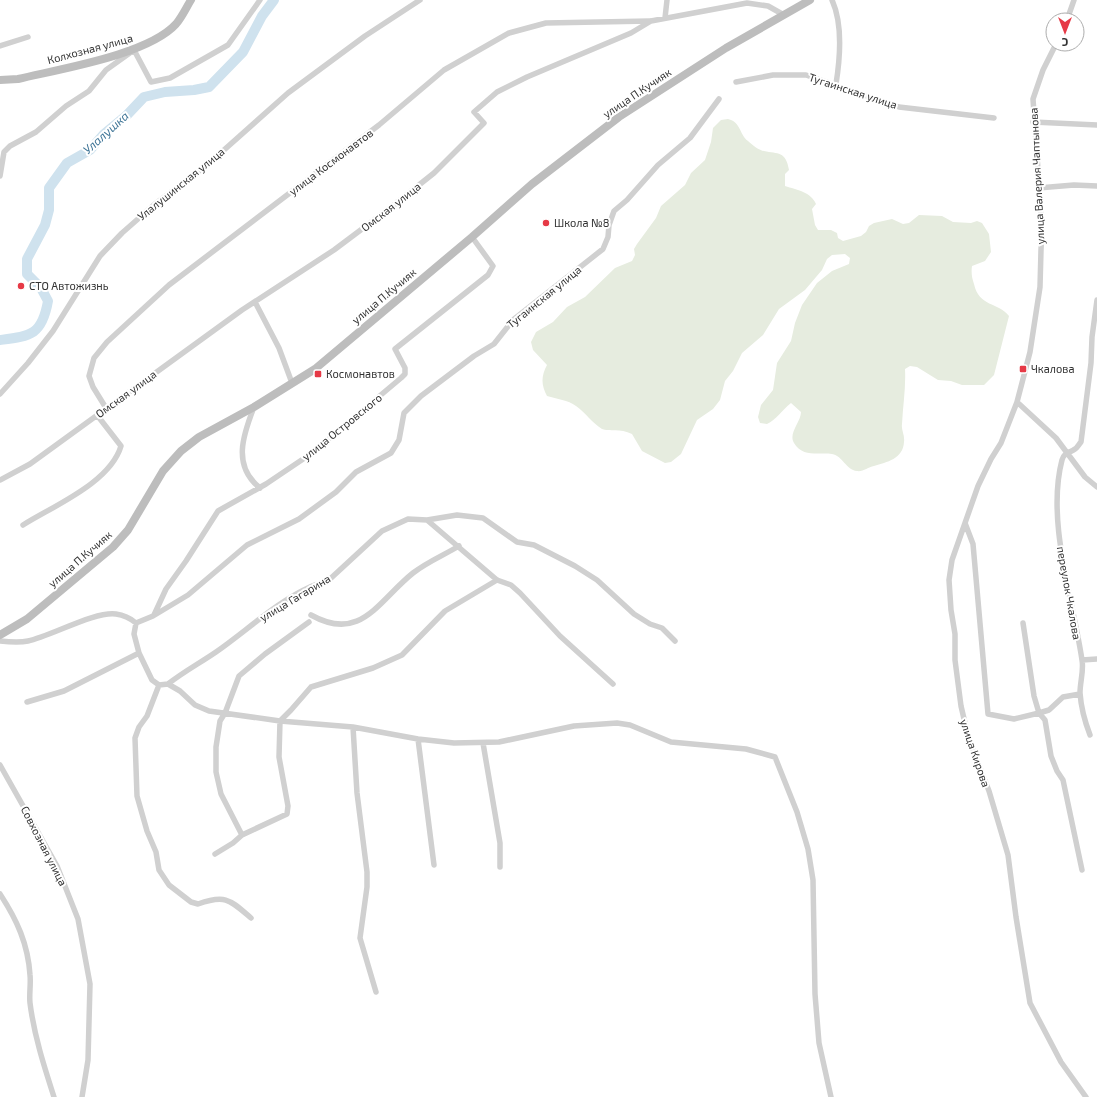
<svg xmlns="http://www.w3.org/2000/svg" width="1097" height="1097" font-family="'Exo 2',sans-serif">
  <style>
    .green { fill: #e6ecdf }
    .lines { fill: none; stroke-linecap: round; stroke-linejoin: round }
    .river { stroke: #cfe2ee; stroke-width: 10 }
    .street { stroke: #d0d0d0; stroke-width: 5.5 }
    .secondary { stroke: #bdbdbd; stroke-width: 8 }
    .poi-dot { fill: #e63946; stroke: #fff; stroke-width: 1.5 }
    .labels { text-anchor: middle; stroke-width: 4; stroke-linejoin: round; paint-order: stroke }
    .street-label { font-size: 11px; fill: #333; stroke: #fff }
    .poi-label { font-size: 11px; fill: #333; stroke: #fff; text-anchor: start }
    .water-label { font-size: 12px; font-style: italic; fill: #3f7597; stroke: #fff }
  </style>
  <rect width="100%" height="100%" fill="#fff"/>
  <path class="green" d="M728 119C741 122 739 134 748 141 751 144 760 151 764 151 778 154 786 151 789 170L785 174V186C797 190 811 192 816 204L812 209 815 225 818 230H831L837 233 838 238 843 241 861 236 866 232 869 226 874 223 892 219 903 224 909 223 919 215 942 216 953 222 971 223 977 221 982 223 989 234 991 252 985 261 972 266C971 273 972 278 974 284 979 307 998 302 1009 316L994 375 984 385H962L951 381 938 380 917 367 910 366 905 369C906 387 903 405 902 424 901 430 905 435 904 442 903 459 887 462 874 466 868 467 863 472 857 471 846 470 843 456 832 454 819 452 803 458 794 443 788 433 801 422 801 412L791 403C782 410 776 420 767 424L760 423 758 417 761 405 773 390 777 363 791 341 795 323 802 305 817 283 832 271 849 264 850 258 845 254 832 255 827 259 822 270 805 290 779 309 763 335 742 353 733 371 725 381 720 400 713 409 697 420 681 454 671 462 665 463 642 451 632 434C620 428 609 432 602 429 592 423 586 413 576 406 568 400 557 399 547 396 541 385 541 376 547 365L533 350 531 342 536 332 553 322 567 307 585 297 615 268 632 261 635 255 634 249 637 244 656 218 661 206 685 185 691 173 705 160 711 142 713 128 721 120Z"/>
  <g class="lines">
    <path class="river" d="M0 340C31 336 42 335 48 301L41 288 27 274V259L45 225 49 210V188L67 163 90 150 104 134 127 115 144 97 165 92 194 90 209 87 243 52 262 16 274 0"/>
    <path class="street" d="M832 0C843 24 840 59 836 84
      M665 18 667 0
      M1067 20 1074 0
      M1056 44 1043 70 1033 99 1042 227 1041 250 1040 287 1030 352 1017 402 1001 443 991 459 978 486 952 560 949 580 951 610 955 634V660L961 706 969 740 989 791 1008 855 1016 917 1030 1003 1061 1062 1086 1097
      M0 46 28 37
      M736 82 773 75H806L899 107 994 118
      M1033 122 1097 125
      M0 176 4 152 10 146 36 132 66 106 89 91 106 70 134 50 151 82 170 78 228 45 260 0
      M1038 188 1074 185 1097 186
      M255 302 279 348 292 383
      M0 394 28 363 53 331 100 256 122 233 155 204 206 166 288 93 365 36 420 0
      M1017 402 1056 438 1085 477 1097 487
      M254 407C243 435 232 466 260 488
      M106 408 93 387 89 376 94 358 107 342 169 285 379 125 444 70 509 33 546 23 650 21
      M0 480 30 464 242 310 334 250 390 208 434 173 484 123 474 112 497 92 527 77 631 33 651 21 747 3 768 6 784 15
      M427 520 457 515 483 518 517 542 534 545 575 566 597 580 634 614 650 624 662 628 675 641
      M965 523 973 544 988 714 1014 719 1039 713 1049 710 1063 697 1080 694
      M23 525C53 506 110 483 121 446L97 415
      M154 615 166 589 186 561 218 511 266 484 312 453 401 378 405 374V368L395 349 488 275 493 266 472 237
      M311 615C361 643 378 601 413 573 427 562 444 555 459 546
      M136 623 134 634 139 653 152 680 159 685 168 684 180 691 195 705 209 711 280 721 353 727 418 739 454 743 499 742 574 726 617 723 630 725 671 742 746 749 775 757 797 812 808 849 813 880 815 994 819 1043 831 1097
      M1023 623 1034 696 1039 713 1045 720 1051 756 1057 771 1063 780 1082 870
      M0 641C9 642 19 643 28 641 51 636 95 611 116 614 124 615 130 618 136 623L153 616 188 595 247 545 299 519 336 492 356 472 391 453 399 440 404 413 421 396 474 356 494 344 513 320 603 249 608 237 609 225 614 211 627 200 658 165 690 138 719 99
      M1082 660 1097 659
      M168 684C183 672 200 663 216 652 245 632 278 601 310 587 317 584 323 583 330 579L382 531 408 519 427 520 497 580 511 585 520 593 560 636 613 684
      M159 685 147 716 139 727 135 738 137 796 147 831 156 852 159 870 169 885 191 902 198 904C226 894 230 900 251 918
      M27 702 64 691 139 653
      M353 727 357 793 367 872V887L360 938 376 992
      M1090 735C1085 722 1081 707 1080 693 1080 682 1084 670 1082 660 1073 599 1046 521 1062 460 1064 452 1070 453 1075 449 1077 448 1079 444 1081 442L1091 363 1092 337 1097 300
      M418 739 434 865
      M483 743 500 843V867
      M0 765 57 866 78 919 90 984 88 1060 82 1097
      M242 835 221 794 216 772V747L220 721 225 713 239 676 265 654 309 622
      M215 854 233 843 242 835 287 814 288 806 279 757 280 721 291 710 311 687 373 668 402 655 445 611 497 580
      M0 894C17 920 28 944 30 975 31 984 29 994 30 1003 34 1035 44 1066 54 1097"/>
    <path class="secondary" d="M0 80 18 79C59 69 148 55 176 24 182 17 186 8 191 0
      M0 635 27 619 113 547 128 530 163 471 181 451 199 437 254 407 315 369 472 237 532 184 619 117 726 48 810 0"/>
  </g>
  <g class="poi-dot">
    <circle cx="546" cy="223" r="4"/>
    <circle cx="21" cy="286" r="4"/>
    <rect x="1019" y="365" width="8" height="8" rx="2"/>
    <rect x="314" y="370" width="8" height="8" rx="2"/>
  </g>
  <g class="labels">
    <g class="street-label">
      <text transform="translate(90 49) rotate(-15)" y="4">Колхозная улица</text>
      <text transform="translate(853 91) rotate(18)" y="4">Тугаинская улица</text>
      <text transform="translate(637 93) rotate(-34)" y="4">улица П.Кучияк</text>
      <text transform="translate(331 162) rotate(-37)" y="4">улица Космонавтов</text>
      <text transform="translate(1037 176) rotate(-93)" y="4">улица Валерия Чаптынова</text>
      <text transform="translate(181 184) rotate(-39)" y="4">Улалушинская улица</text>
      <text transform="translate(391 207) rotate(-38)" y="4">Омская улица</text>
      <text transform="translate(384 296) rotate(-40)" y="4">улица П.Кучияк</text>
      <text transform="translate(544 297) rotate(-39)" y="4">Тугаинская улица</text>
      <text transform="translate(126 394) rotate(-36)" y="4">Омская улица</text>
      <text transform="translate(342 427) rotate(-39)" y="4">улица Островского</text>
      <text transform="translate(80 559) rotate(-41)" y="4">улица П.Кучияк</text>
      <text transform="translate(1069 593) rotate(80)" y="4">переулок Чкалова</text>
      <text transform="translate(295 598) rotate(-31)" y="4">улица Гагарина</text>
      <text transform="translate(975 753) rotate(71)" y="4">улица Кирова</text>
      <text transform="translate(44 846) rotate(63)" y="4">Совхозная улица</text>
    </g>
    <g class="poi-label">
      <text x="554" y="227">Школа №8</text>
      <text x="29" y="290">СТО Автожизнь</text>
      <text x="1031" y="373">Чкалова</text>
      <text x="326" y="378">Космонавтов</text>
    </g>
    <g class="water-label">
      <text transform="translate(106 133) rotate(-42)" y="4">Улалушка</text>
    </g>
  </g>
  <g transform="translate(1065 32) rotate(180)"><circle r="19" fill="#ffffff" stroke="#adadad"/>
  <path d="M0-3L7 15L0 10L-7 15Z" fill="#e63946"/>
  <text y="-6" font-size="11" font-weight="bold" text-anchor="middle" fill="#333333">С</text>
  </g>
</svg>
